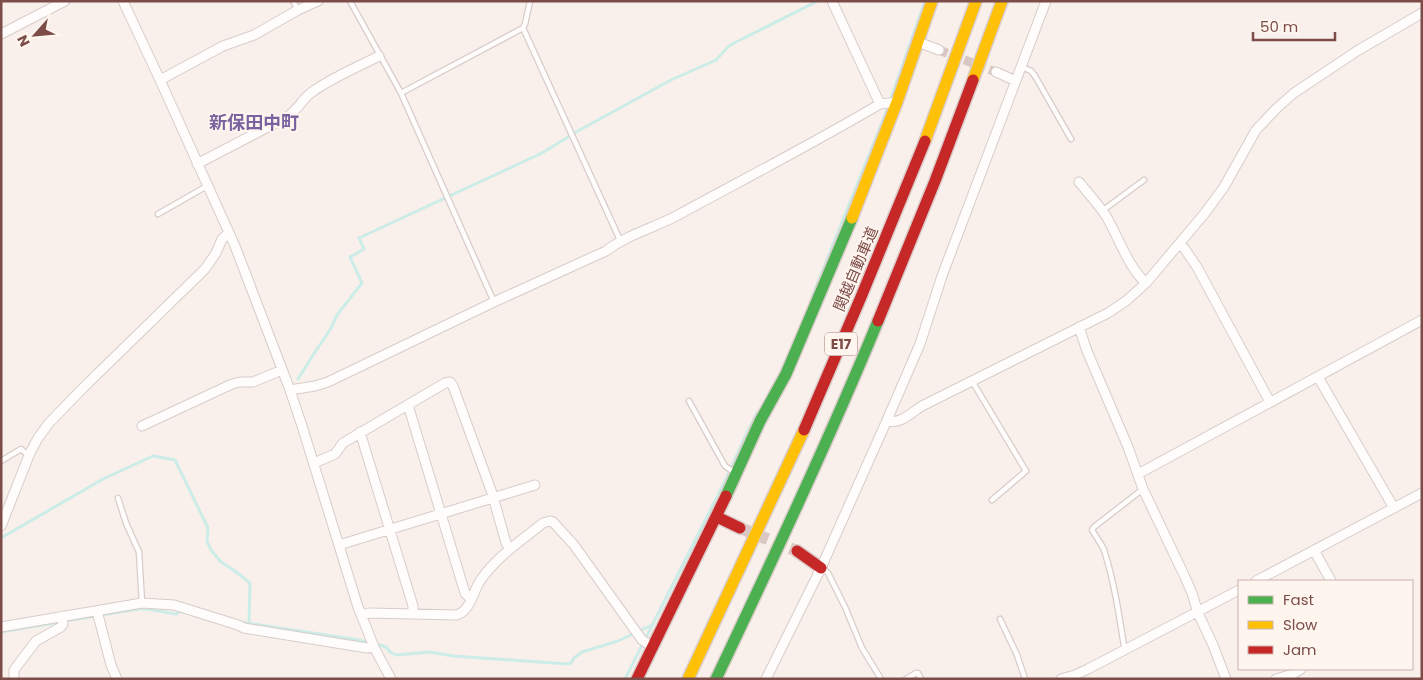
<svg xmlns="http://www.w3.org/2000/svg" width="1423" height="680" font-family="Poppins,'Noto Sans JP',sans-serif">
  <style>
    .lines { fill: none; stroke-linecap: round; stroke-linejoin: round }
    .stream { stroke: #ccece7; stroke-width: 3 }
    .street-tunnel { stroke: #dac7c3; stroke-width: 9; stroke-dasharray: 9 4.5; stroke-linecap: butt }
    .secondary-tunnel { stroke: #dac7c3; stroke-width: 12; stroke-dasharray: 12 6; stroke-linecap: butt }
    .lane-casing { stroke: #d8ccc9; stroke-width: 7 }
    .street-casing { stroke: #d8ccc9; stroke-width: 11 }
    .fast-casing { stroke: #daccca; stroke-width: 14 }
    .slow-casing { stroke: #daccca; stroke-width: 14 }
    .jam-casing { stroke: #daccca; stroke-width: 14 }
    .lane { stroke: #fefdfc; stroke-width: 4.5 }
    .street { stroke: #fefdfc; stroke-width: 9 }
    .fast { stroke: #4caf50; stroke-width: 11 }
    .slow { stroke: #ffc107; stroke-width: 11 }
    .jam { stroke: #c62828; stroke-width: 11 }
    .labels { text-anchor: middle; stroke-width: 4; stroke-linejoin: round; paint-order: stroke }
    .shield { fill: #fff5ef; stroke: #a37f7a; stroke-width: 1 }
    .shield-label { font-size: 14px; font-weight: bold; fill: #7c4d48 }
    .street-label { font-size: 15px; fill: #7c4d48; stroke: #fff5ef }
    .quarter-label { font-size: 18px; font-weight: bold; fill: #7b639f; stroke: #fff5ef }
  </style>
  <rect width="100%" height="100%" fill="#f9f0ec"/>
  <g class="lines">
    <path class="stream" d="M812 297 885 115 925 1
      M298 379 313 355 330 330 337 315 362 283 350 257 364 249 359 238 542 153 576 132 671 80 716 60 729 46 736 42 818 1
      M1 538 103 479 153 456 175 460 208 528 207 541 211 550 221 562 235 571 250 583 249 624
      M240 622 359 640 370 643
      M1 632 138 609H147L176 614 182 610
      M376 644 386 647 390 652 396 655 430 652 453 656 568 664 571 663 574 658 582 652 618 641 652 625
      M625 679 725 481 744 439 757 413"/>
    <path class="street-tunnel" d="M939 50 996 72"/>
    <path class="secondary-tunnel" d="M740 528 797 551"/>
    <defs>
      <path id="lane" d="M293 1 298 10
        M350 1 401 93 494 302
        M523 28 620 240
        M1022 67 1031 71 1035 76 1071 139
        M401 93 523 28 525 24 530 1
        M1102 211 1144 180
        M158 214 207 186
        M972 381 1026 471 992 500
        M689 401 725 466 734 472
        M1 461 21 449 29 456
        M118 498 126 523 139 552 142 603
        M822 568 828 573 845 607 862 648 881 679
        M1000 619 1017 655 1025 679
        M1126 650 1124 646C1119 614 1114 581 1104 550 1101 543 1096 537 1092 530L1094 527 1143 489
        M906 679 916 673H918L921 679"/>
      <path id="street" d="M123 1 160 80 235 246 290 390 302 426 358 607 374 647 391 679
        M832 1 880 104 897 102
        M1 34 65 1
        M918 42 939 50
        M996 72 1016 81
        M160 80 223 46 254 35 298 10 318 1
        M197 164 287 117C298 110 302 99 312 92 333 77 356 68 379 56
        M1079 182C1088 193 1098 204 1106 216 1118 236 1128 267 1146 283
        M1179 244 1184 248 1197 267 1270 402
        M1079 327 1087 351 1128 447 1143 489 1184 575 1192 593 1198 613 1213 645 1226 679
        M1318 377 1394 508
        M290 390 315 386 328 382 494 302 606 251C628 234 654 228 678 215 746 178 814 143 880 104
        M408 405 465 593 471 599
        M887 420C899 426 912 412 922 406L1108 313 1126 301 1146 283 1205 213 1224 187 1256 130 1277 108 1294 93 1357 51 1422 13
        M142 426 232 384 240 382H253L282 370
        M360 432 413 606V613
        M314 463 335 454 343 443 445 383 450 382 453 386 492 493 506 543 510 549
        M1138 474 1422 320
        M1 526 30 453 38 438 49 423 84 387 205 269 216 253 222 239 229 233
        M339 545 535 485
        M1314 550 1331 581
        M1256 581 1422 493
        M97 611 111 665 117 679
        M361 615 370 613 456 615C470 612 473 592 480 581 496 557 521 541 543 523L550 521 553 522 574 545 642 640 653 647
        M1 627 142 603 174 605 238 625 244 628 367 648 374 647
        M14 679V670L36 641 61 627 63 624 62 616
        M766 679 821 568 887 420 920 344 942 276 1046 1
        M1061 679 1075 675 1088 669 1239 590
        M1276 679 1293 674 1301 669"/>
      <path id="fast" d="M726 496 760 421 786 374 852 218
        M716 679C772 561 828 442 878 321"/>
      <path id="slow" d="M973 80 1002 1
        M925 141 976 1
        M852 218 897 102 932 1
        M688 679 804 430"/>
      <path id="jam" d="M878 321 935 181 973 80
        M804 430 861 297 925 141
        M717 517 740 528
        M797 551 821 568
        M637 679 726 496"/>
    </defs>
    <use href="#lane" class="lane-casing"/>
    <use href="#street" class="street-casing"/>
    <use href="#fast" class="fast-casing"/>
    <use href="#slow" class="slow-casing"/>
    <use href="#jam" class="jam-casing"/>
    <use href="#lane" class="lane"/>
    <use href="#street" class="street"/>
    <use href="#fast" class="fast"/>
    <use href="#slow" class="slow"/>
    <use href="#jam" class="jam"/>
  </g>
  <g class="labels">
    <rect class="shield" x="825" y="332.5" width="32" height="23" rx="4"/>
    <g class="shield-label">
      <text x="841" y="349">E17</text>
    </g>
    <g class="street-label">
      <text transform="translate(856 269) rotate(-67)" y="5">関越自動車道</text>
    </g>
    <g class="quarter-label">
      <text x="254" y="129">新保田中町</text>
    </g>
  </g>
  <rect width="1423" height="680" fill="none" stroke="#7c4d48" stroke-width="5"/>
  <rect x="1238" y="580" width="175" height="90" fill="#fff5ef" stroke="#cbb2ac"/>
  <rect x="1248" y="596" width="25" height="8" fill="#4caf50" stroke="#cbb2ac"/>
  <text x="1283" y="605" font-size="15" fill="#7c4d48">Fast</text>
  <rect x="1248" y="621" width="25" height="8" fill="#ffc107" stroke="#cbb2ac"/>
  <text x="1283" y="630" font-size="15" fill="#7c4d48">Slow</text>
  <rect x="1248" y="646" width="25" height="8" fill="#c62828" stroke="#cbb2ac"/>
  <text x="1283" y="655" font-size="15" fill="#7c4d48">Jam</text>
  <g transform="translate(35 35) rotate(243)" stroke="#fff5ef" stroke-width="4" paint-order="stroke">
  <path d="M0-4L9 19L0 12L-9 19Z" fill="#7c4d48"/>
  <text y="-8" font-size="14" font-weight="bold" text-anchor="middle" fill="#7c4d48">N</text>
  </g>
  <path d="M1253 32v8h82v-8" fill="none" stroke="#7c4d48" stroke-width="2.5"/>
  <text x="1260" y="32" font-size="15" fill="#7c4d48" stroke="#fff5ef" stroke-width="4" paint-order="stroke">50 m</text>
</svg>
